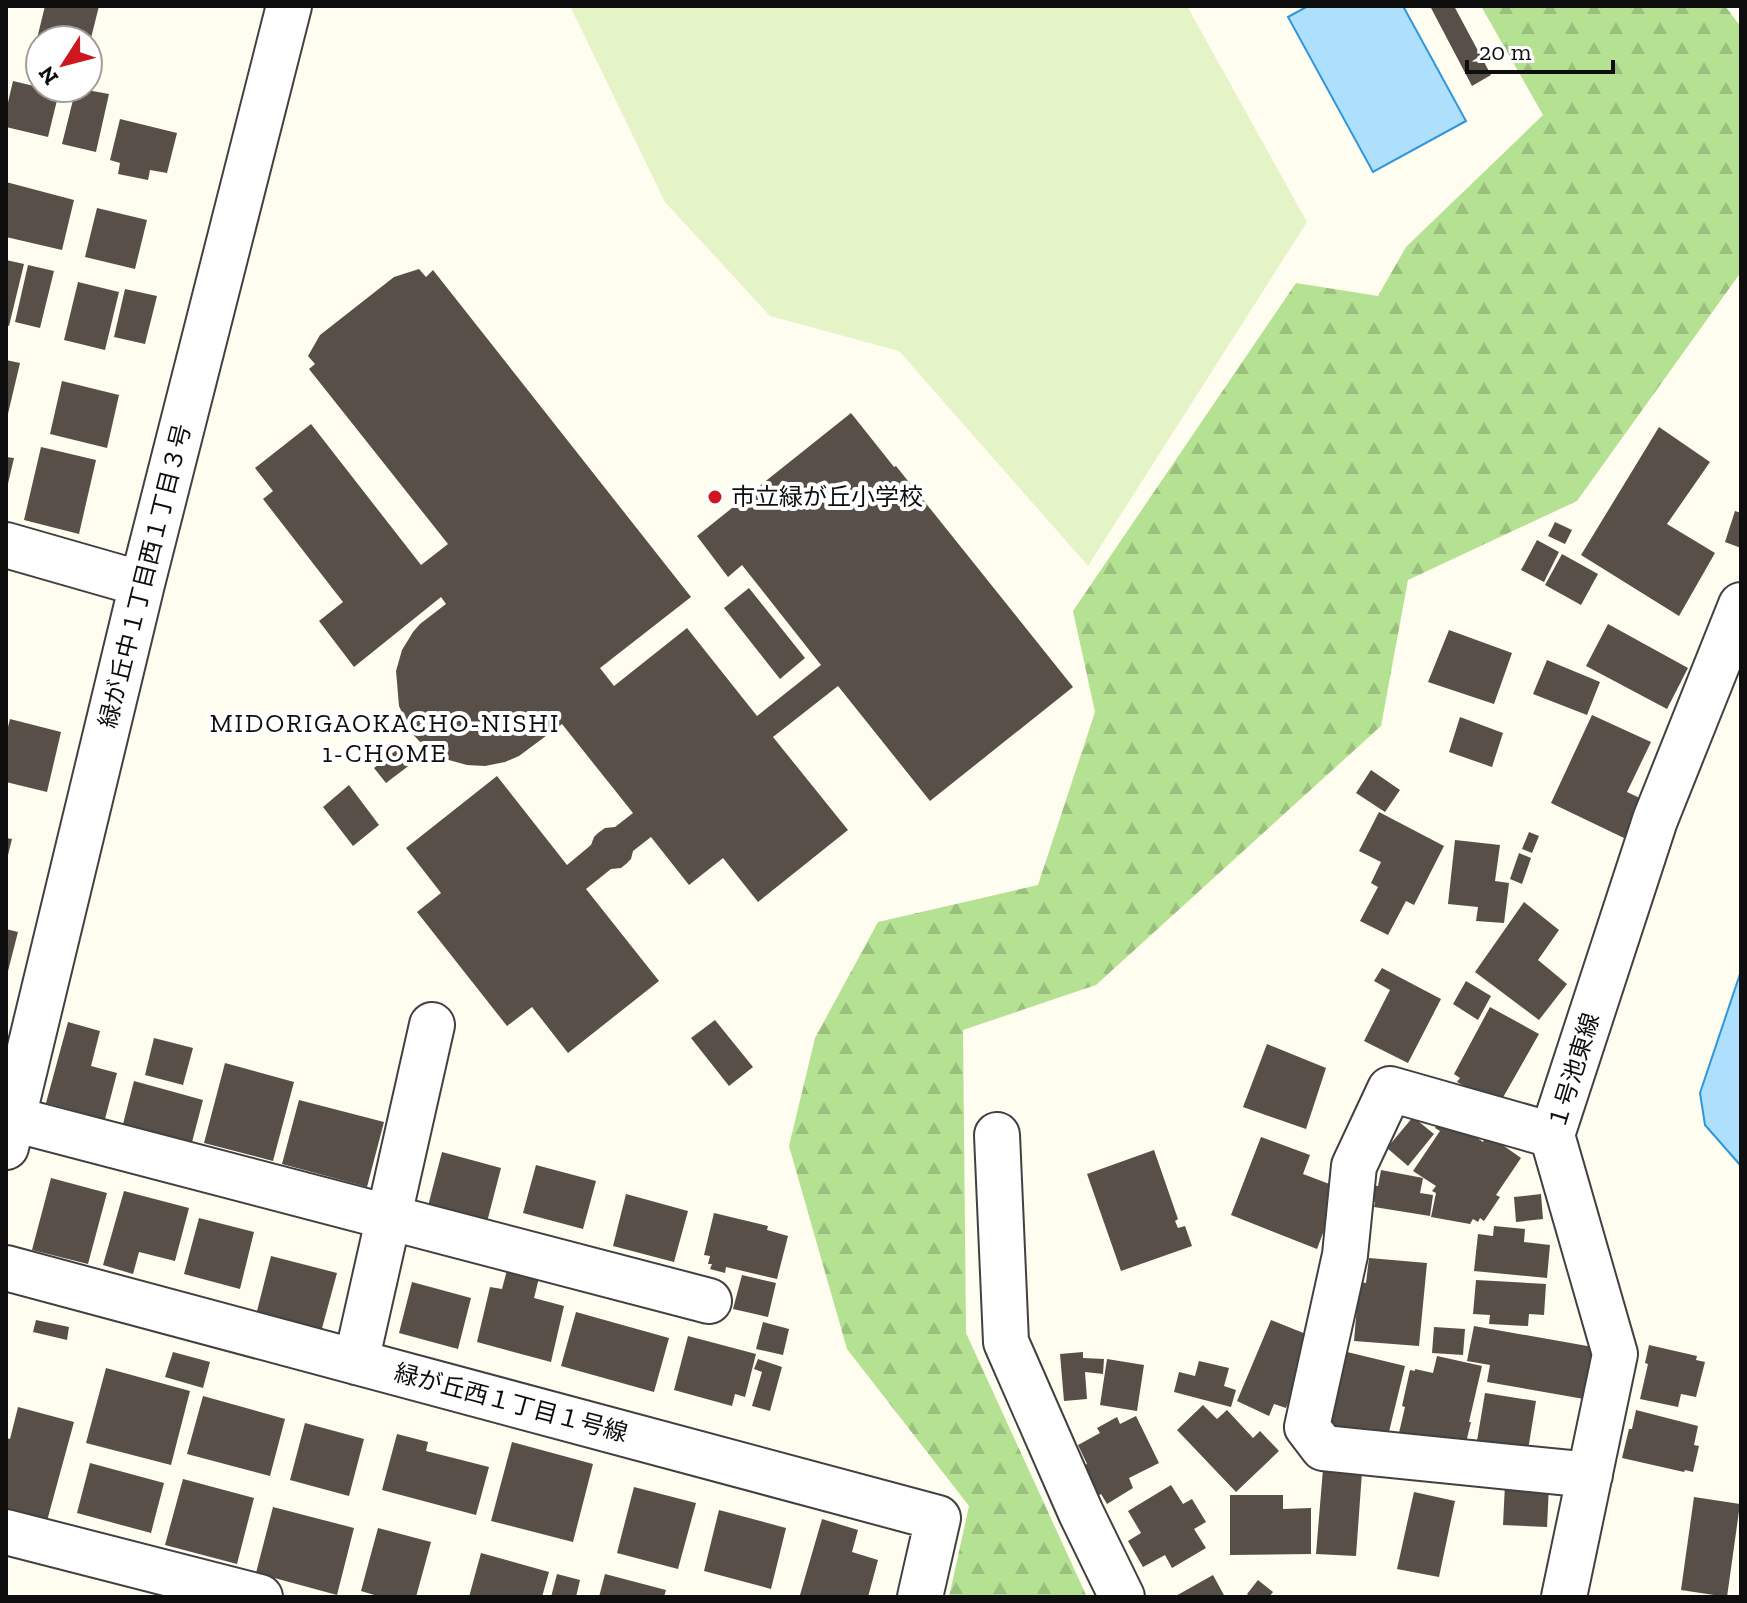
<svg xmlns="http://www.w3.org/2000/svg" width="1747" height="1603" font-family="'Zilla Slab','Noto Sans JP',serif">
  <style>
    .forest { fill: url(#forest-firs) }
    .pitch { fill: #e5f4c7 }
    .water { fill: #aedffd; stroke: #2d96dc; stroke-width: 2 }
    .building { fill: #584f49 }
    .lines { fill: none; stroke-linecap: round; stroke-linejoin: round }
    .minor-casing { stroke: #414141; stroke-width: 48 }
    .minor { stroke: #fff; stroke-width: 44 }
    .poi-dot { fill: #ce1720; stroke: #fff; stroke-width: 3 }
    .labels { text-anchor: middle; stroke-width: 8; stroke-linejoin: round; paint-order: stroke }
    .poi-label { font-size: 24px; fill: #0e0e0e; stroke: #fff; text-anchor: start }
    .street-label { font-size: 24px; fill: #0e0e0e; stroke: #fff }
    .neighbourhood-label { font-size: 26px; letter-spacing: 2px; fill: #0e0e0e; stroke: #fff }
  </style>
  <defs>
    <pattern id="forest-firs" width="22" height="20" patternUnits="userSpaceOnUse" patternTransform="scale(2)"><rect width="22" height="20" fill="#b5e192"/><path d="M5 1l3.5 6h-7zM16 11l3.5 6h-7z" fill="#9ac07d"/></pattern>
  </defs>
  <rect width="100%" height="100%" fill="#fffcf0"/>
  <path class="forest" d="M1481 6H1725L1741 27V272L1577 501 1408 580 1381 726 1096 985 963 1030 966 1333 1087 1597H949L969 1506 847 1349 789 1146 815 1038 878 922 1038 885 1095 712 1073 611 1296 283 1378 296 1406 247 1543 115Z"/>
  <path class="pitch" d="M570 6H1187L1307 222 1088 566 899 351 770 316 665 202Z"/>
  <path class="water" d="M1308 6H1403L1466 121 1373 172 1288 17Z
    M1741 971V1166L1705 1125 1700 1093Z"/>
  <path class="building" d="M45 6H99L89 46 88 40H40V61L32 59Z
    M1430 6H1454L1491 75 1472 86Z
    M13 81 59 92 48 137 6 127V111Z
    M76 88 109 94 96 152 62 144Z
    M120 119 177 133 167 173 150 170 148 180 118 174 120 163 110 160Z
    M6 182 74 200 62 250 6 237Z
    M97 208 147 220 135 269 85 257Z
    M6 260 24 264 9 326 6 325Z
    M28 265 54 271 40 328 15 322Z
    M419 269 426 277 433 270 691 597 600 668 614 686 687 628 757 716 821 665 742 565 728 577 697 536 851 413 894 467 896 466 1073 687 930 801 838 686 773 737 848 830 758 902 723 858 689 885 651 837 633 851 631 859 626 864 621 868 611 869 586 889 659 981 568 1053 532 1007 507 1026 417 912 441 893 406 848 497 776 567 865 591 845 594 837 598 833 605 828 615 827 633 813 562 724 519 756 505 762 485 766 467 765 445 759 419 741 411 732 399 706 396 671 402 650 413 632 420 624 446 604 441 597 354 667 319 621 343 602 263 499 273 491 255 468 311 424 421 565 448 544 309 369 315 364 308 356 320 335 394 277Z
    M78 282 119 292 105 350 64 340Z
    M125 289 157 296 145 344 114 337Z
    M6 360 20 363 7 418H6Z
    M62 381 119 395 107 448 50 434Z
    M1659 427 1710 462 1667 524 1715 553 1679 616 1581 555Z
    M41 447 96 460 79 534 24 520Z
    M6 457 14 458 7 488 6 487Z
    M1735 511 1741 513V548L1725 542Z
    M1555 522 1572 530 1565 544 1548 536Z
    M1537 540 1559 552 1544 582 1521 570Z
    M1562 554 1598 574 1581 605 1545 585Z
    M749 588 805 658 780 679 724 608Z
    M1608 624 1688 668 1667 709 1586 666Z
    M1449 630 1512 653 1494 704 1428 682Z
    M1547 660 1600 682 1587 715 1533 694Z
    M1592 715 1651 742 1627 792 1642 799 1624 838 1551 803Z
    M1460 717 1503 733 1492 767 1449 752Z
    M10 719 61 732 47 792 6 782V735Z
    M399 748 411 764 386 783 374 768Z
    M1371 770 1400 790 1385 812 1356 793Z
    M349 785 379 825 353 846 323 807Z
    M1379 812 1444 846 1414 905 1406 901 1388 935 1360 921 1378 887 1371 883 1381 862 1359 851Z
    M1529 832 1539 836 1532 853 1522 849Z
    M6 838 12 839 7 859H6Z
    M1455 840 1500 845 1495 881 1509 883 1504 923 1476 921 1478 907 1448 904Z
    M1519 853 1531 858 1522 884 1510 879Z
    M1524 902 1559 930 1538 960 1567 984 1539 1020 1475 972Z
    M6 929 18 932 7 975H6Z
    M1382 968 1441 999 1408 1063 1364 1041 1390 990 1374 981Z
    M1466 981 1491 996 1478 1020 1453 1004Z
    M1490 1007 1539 1034 1501 1101 1491 1100 1457 1082 1460 1078 1454 1074Z
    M715 1020 753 1067 729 1086 691 1038Z
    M68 1022 100 1031 91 1066 117 1073 105 1119 46 1103Z
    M154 1038 193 1048 183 1085 145 1075Z
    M1267 1044 1326 1068 1306 1129 1243 1107Z
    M225 1063 294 1082 273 1161 204 1143Z
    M134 1081 203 1100 191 1146 122 1128Z
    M299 1100 384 1122 367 1187 282 1164Z
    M1444 1115 1483 1142 1487 1134 1521 1158 1496 1195 1500 1197 1484 1221 1480 1218 1478 1222 1473 1219 1470 1224 1431 1217 1436 1193 1432 1191 1436 1186 1413 1171 1440 1131 1435 1128Z
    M1413 1117 1434 1134 1408 1166 1387 1148Z
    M1261 1137 1310 1155 1303 1174 1340 1188 1317 1249 1231 1215Z
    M1154 1150 1178 1219 1175 1221 1178 1228 1185 1226 1192 1246 1121 1271 1087 1174Z
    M442 1152 501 1168 487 1222 428 1206Z
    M536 1165 596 1181 583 1229 523 1213Z
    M1381 1170 1423 1178 1420 1193 1433 1195 1430 1216 1374 1207 1375 1202 1368 1200 1370 1185 1378 1186Z
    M51 1178 107 1193 88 1264 32 1250Z
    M124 1191 189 1208 175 1261 139 1252 133 1274 103 1265Z
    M626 1194 688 1211 674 1262 613 1246Z
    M1541 1194 1543 1219 1516 1222 1514 1197Z
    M714 1213 768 1226 767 1230 788 1236 777 1279 726 1267 725 1273 710 1269 712 1264H708L710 1256 704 1255Z
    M199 1218 254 1232 240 1289 184 1274Z
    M1494 1226 1525 1229 1524 1242 1550 1245 1547 1278 1474 1271 1478 1234 1493 1236Z
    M271 1256 337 1273 321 1332 256 1315Z
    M1369 1258 1427 1263 1419 1346 1354 1341 1359 1282 1366 1283Z
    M507 1270 539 1278 534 1298 564 1306 551 1362 477 1342 490 1287 502 1289Z
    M742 1275 776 1283 768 1317 733 1309Z
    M1476 1280 1546 1284 1544 1315 1529 1314 1528 1326 1489 1324 1490 1315 1473 1314Z
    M412 1282 471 1298 458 1349 399 1333Z
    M576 1312 669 1338 654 1392 561 1366Z
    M36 1320 69 1327 67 1340 33 1332Z
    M1271 1320 1316 1338 1286 1408 1274 1404 1269 1416 1237 1401Z
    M763 1322 789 1329 783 1355 756 1349Z
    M1474 1326 1593 1347 1584 1399 1487 1382 1490 1365 1467 1361Z
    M1434 1327 1465 1329 1463 1355 1432 1353Z
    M688 1336 756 1354 745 1397 735 1394 732 1406 674 1390Z
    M1649 1345 1697 1356 1696 1360 1705 1362 1696 1397 1681 1394 1678 1407 1640 1399 1648 1364 1645 1363Z
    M1343 1351 1405 1366 1387 1440 1326 1425Z
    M173 1352 210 1362 203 1388 165 1377Z
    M1083 1352V1358L1104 1359 1103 1374 1085 1372 1087 1399 1064 1401 1060 1354Z
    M1437 1356 1482 1366 1469 1422H1471L1462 1459 1398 1437 1405 1407 1402 1406 1410 1370 1415 1371V1369L1433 1373Z
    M758 1359 782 1367 770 1411 752 1406 762 1372 754 1369Z
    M1107 1359 1144 1365 1137 1411 1100 1405Z
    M1199 1361 1229 1368 1224 1386 1236 1390 1231 1407 1174 1392 1179 1372 1195 1376Z
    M106 1368 190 1391 171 1465 86 1443Z
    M1485 1393 1536 1401 1527 1456 1476 1447Z
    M203 1396 285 1419 270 1476 187 1454Z
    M1203 1405 1217 1419 1227 1410 1253 1438 1260 1431 1279 1451 1236 1492 1177 1430Z
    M18 1407 74 1422 47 1521 6 1515V1438L10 1439Z
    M1636 1410 1698 1426 1694 1445 1699 1446 1693 1472 1685 1470 1684 1472 1622 1458 1629 1429H1632Z
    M1136 1416 1159 1463 1129 1478 1133 1488 1107 1504 1101 1494 1096 1497 1082 1467 1087 1464 1078 1445 1100 1433 1097 1428 1117 1417 1120 1424Z
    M305 1423 364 1439 349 1496 290 1480Z
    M397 1434 428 1442 426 1451 489 1467 476 1515 382 1490Z
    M512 1442 593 1464 573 1542 491 1521Z
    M90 1463 164 1483 151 1533 77 1513Z
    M1323 1469 1362 1472 1356 1556 1316 1554Z
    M183 1479 254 1498 237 1564 165 1545Z
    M1505 1484 1549 1486 1547 1527 1503 1525Z
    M1171 1485 1183 1504 1192 1499 1206 1522 1194 1529 1206 1548 1172 1568 1165 1555 1143 1567 1128 1541 1141 1533 1128 1511Z
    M634 1487 696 1503 678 1569 617 1553Z
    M1414 1492 1455 1501 1439 1577 1397 1569Z
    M1230 1495H1283V1509L1311 1508V1554L1230 1555Z
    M1694 1497 1740 1504 1727 1597 1681 1590Z
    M273 1507 354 1528 337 1595 256 1573Z
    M719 1510 786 1528 771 1589 704 1571Z
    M822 1519 858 1530 852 1552 878 1560 868 1597H806L800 1595Z
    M378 1528 431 1542 416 1597H381L361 1591Z
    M481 1553 549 1572 542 1597H469Z
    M557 1574 580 1580 576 1597H551Z
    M605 1574 666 1590 664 1597H599Z
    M1213 1575 1225 1597H1174Z
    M1258 1580 1273 1592 1269 1597H1250L1247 1594Z"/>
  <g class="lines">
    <defs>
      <path id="minor" d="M6 545 142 584
        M13 1119 709 1301
        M997 1135 1006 1342 1081 1513 1122 1597
        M1552 1135 1390 1089 1354 1166 1345 1255 1307 1427 1323 1448 1590 1475
        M6 1147 142 584 289 6
        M6 1268 938 1518 920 1597
        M356 1362 432 1025
        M6 1532 260 1597
        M1564 1597 1615 1354 1552 1135 1655 820 1741 605"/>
    </defs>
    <use href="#minor" class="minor-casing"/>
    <use href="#minor" class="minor"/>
  </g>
  <circle class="poi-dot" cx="715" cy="497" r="8"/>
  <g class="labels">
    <g class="poi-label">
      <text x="731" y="505">市立緑が丘小学校</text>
    </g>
    <g class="street-label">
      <text transform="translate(145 576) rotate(-76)" y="8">緑が丘中１丁目西１丁目３号</text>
      <text transform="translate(1574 1071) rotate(-73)" y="8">１号池東線</text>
      <text transform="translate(511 1403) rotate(15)" y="8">緑が丘西１丁目１号線</text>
    </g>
    <g class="neighbourhood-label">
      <text x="385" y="732">MIDORIGAOKACHO-NISHI<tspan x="385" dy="30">1-CHOME</tspan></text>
    </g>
  </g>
  <rect width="1747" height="1603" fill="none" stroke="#0e0e0e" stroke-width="16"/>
  <g transform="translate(64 64) rotate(234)"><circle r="38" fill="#ffffff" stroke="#9f9f9f" stroke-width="2"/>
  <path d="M0-6L14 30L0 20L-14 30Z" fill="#ce1720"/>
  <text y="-12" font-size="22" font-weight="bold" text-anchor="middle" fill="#0e0e0e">N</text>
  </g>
  <path d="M1467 60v12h146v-12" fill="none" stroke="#0e0e0e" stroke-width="4"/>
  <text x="1479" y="60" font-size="24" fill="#0e0e0e" stroke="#ffffff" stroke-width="6" paint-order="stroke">20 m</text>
</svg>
